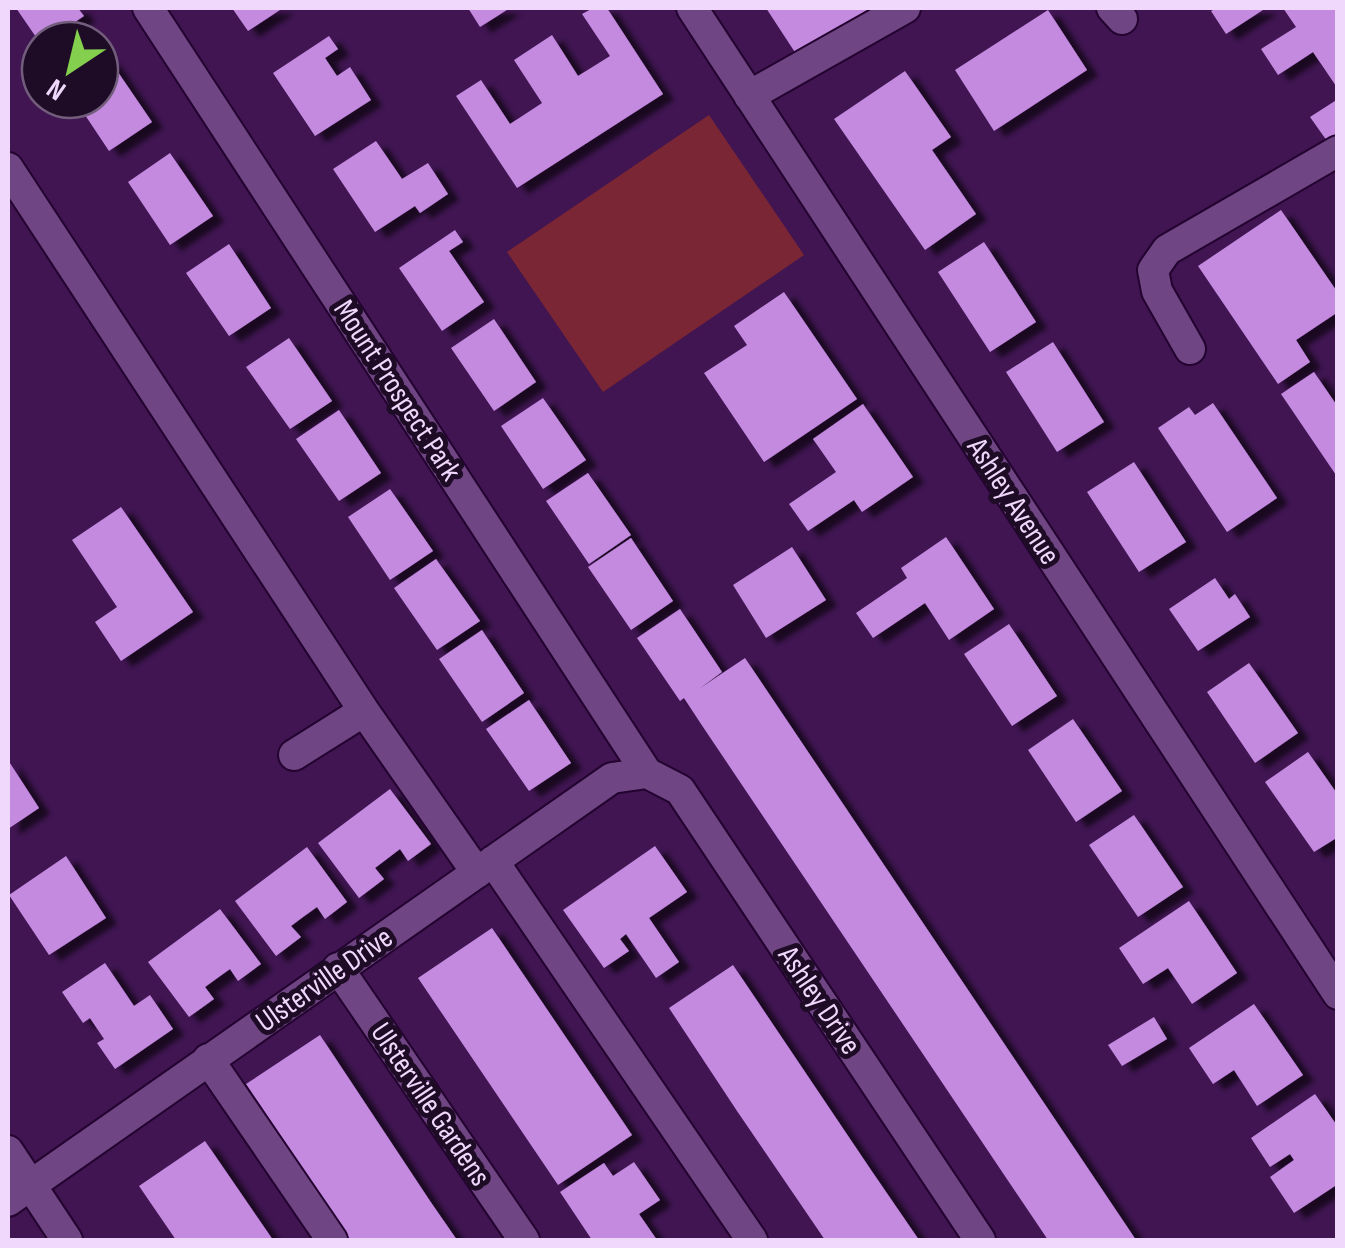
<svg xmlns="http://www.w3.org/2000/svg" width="1345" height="1248" font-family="'Sofia Sans Condensed',sans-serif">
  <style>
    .green { fill: #7b2634 }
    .building { fill: #c38adf; filter: url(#shadow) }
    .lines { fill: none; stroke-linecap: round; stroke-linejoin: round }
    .minor-casing { stroke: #23032f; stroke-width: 34 }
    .minor { stroke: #704584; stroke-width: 30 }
    .labels { text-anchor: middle; stroke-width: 10; stroke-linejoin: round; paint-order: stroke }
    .street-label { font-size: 30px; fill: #f0d8fc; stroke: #1e0c26 }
  </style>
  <defs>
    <filter id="shadow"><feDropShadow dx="11" dy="6" stdDeviation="2.5" flood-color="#0009"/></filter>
  </defs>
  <rect width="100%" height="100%" fill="#401552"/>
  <path class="green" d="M709 115 804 255 603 392 507 252Z"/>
  <path class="building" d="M16 8H78L84 16 48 40H38Z
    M232 8H283L248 31Z
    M468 8H510L480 27Z
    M593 8H607L663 94 517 188 456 96 481 80 510 124 542 103 514 60 552 35 578 76 610 56 582 14Z
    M766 8H880L800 60Z
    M1217 8H1266L1226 34 1211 11Z
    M1283 8H1338V89L1313 52 1278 75 1261 49 1296 27Z
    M1048 10 1087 70 994 131 955 70Z
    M329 36 338 49 325 58 337 76 350 67 371 100 315 136 273 73Z
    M109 59 152 122 109 151 75 100H100V65Z
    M905 71 951 137 932 150 976 214 925 250 834 119Z
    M1338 99V134L1327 141 1310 117Z
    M376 141 402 179 428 163 448 194 420 213 415 206 375 232 333 169Z
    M170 153 213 216 170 245 128 182Z
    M1281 210 1338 293V312L1296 340 1310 362 1278 384 1198 266Z
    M455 230 463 242 449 251 484 302 442 331 399 268Z
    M984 242 1036 322 990 352 938 272Z
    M229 244 271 308 229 336 186 273Z
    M784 292 857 399 764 462 704 373 747 345 734 326Z
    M494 319 536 382 494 411 451 348Z
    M289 338 332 401 290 429 246 367Z
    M1053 342 1104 422 1057 452 1006 372Z
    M1314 372 1338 407V478L1281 394Z
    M543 398 586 460 543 489 501 426Z
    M1213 403 1277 498 1227 532 1158 428 1189 407 1195 415Z
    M863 404 913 477 862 512 854 500 808 531 789 504 836 472 813 439Z
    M339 410 381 473 339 501 296 439Z
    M1134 462 1186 542 1139 572 1087 492Z
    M588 473 631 535 589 564 546 501Z
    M390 489 433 551 390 580 348 517Z
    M121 507 193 612 121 661 95 622 117 607 72 540Z
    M946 537 994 609 949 640 925 603 873 638 856 613 907 578 901 568Z
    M631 538 673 601 631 630 588 567Z
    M792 547 826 600 766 638 733 585Z
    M436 559 480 621 437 650 394 588Z
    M1215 578 1229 599 1235 594 1250 617 1198 651 1169 609Z
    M680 609 722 672 699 689 745 658 1136 1240H1048L701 724 684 698 680 701 637 638Z
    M1009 624 1057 696 1012 726 964 654Z
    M482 630 524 693 482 722 439 659Z
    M1249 663 1298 733 1255 763 1207 692Z
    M529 700 571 763 529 791 486 729Z
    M1073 719 1122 791 1076 822 1028 750Z
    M1308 752 1338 795V837L1314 852 1265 782Z
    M8 760 39 808 8 829Z
    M390 789 431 844 408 861 400 849 375 868 384 879 359 898 318 843Z
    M1134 815 1183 887 1138 917 1089 845Z
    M655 846 687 892 649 918 679 962 656 978 626 934 620 939 629 951 604 968 563 910Z
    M307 847 347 902 325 919 317 907 303 917 291 926 301 937 276 956 235 901Z
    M66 856 106 918 49 955 9 895Z
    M1189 901 1237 973 1192 1004 1168 968 1143 984 1119 948Z
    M220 909 261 964 238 981 230 969 216 979 205 987 214 999 189 1017 148 962Z
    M492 928 632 1135 558 1185 418 978Z
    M105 963 134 1006 150 995 173 1029 115 1069 97 1043 104 1039 90 1018 83 1023 62 992Z
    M733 965 871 1170 919 1240H825L737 1111 669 1008Z
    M1254 1004 1303 1075 1257 1106 1234 1070 1213 1084 1189 1048Z
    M1154 1017 1167 1039 1122 1066 1108 1045Z
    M320 1035 430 1201 457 1240H350L246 1084Z
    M1315 1094 1338 1127V1184L1294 1213 1270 1177 1294 1160 1290 1154 1270 1167 1251 1138Z
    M205 1141 227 1173 273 1240H176L139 1186Z
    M634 1162 660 1200 639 1214 657 1240H592L560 1192 604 1163 613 1176Z"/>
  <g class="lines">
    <defs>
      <path id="minor" d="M148 8 647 773
        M692 8 1338 994
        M1112 8 1122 19
        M749 96 905 8
        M8 168 364 711 477 873
        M1190 349 1157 291 1153 270 1167 250 1338 151
        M294 755 364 711
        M647 773 680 790 980 1240
        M493 861 752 1240
        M338 968 524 1240
        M208 1059 332 1240
        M8 1151 67 1240
        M8 1201 612 778 647 773"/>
    </defs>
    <use href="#minor" class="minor-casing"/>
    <use href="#minor" class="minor"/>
  </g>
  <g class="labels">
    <g class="street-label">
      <text transform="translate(398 390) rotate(57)" y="10">Mount Prospect Park</text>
      <text transform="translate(1014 501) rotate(57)" y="10">Ashley Avenue</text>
      <text transform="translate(324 979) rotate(-35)" y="10">Ulsterville Drive</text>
      <text transform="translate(820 1000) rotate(56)" y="10">Ashley Drive</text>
      <text transform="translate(431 1104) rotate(56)" y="10">Ulsterville Gardens</text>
    </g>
  </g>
  <rect width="1345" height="1248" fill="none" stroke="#f0d8fc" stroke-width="20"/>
  <g transform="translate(70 70) rotate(215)"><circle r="48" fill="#1e0c26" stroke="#725e7c" stroke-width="2.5"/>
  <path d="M0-8L18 38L0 25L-18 38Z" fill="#84cf4d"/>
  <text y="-15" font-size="28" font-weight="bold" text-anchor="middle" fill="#f0d8fc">N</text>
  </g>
</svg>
